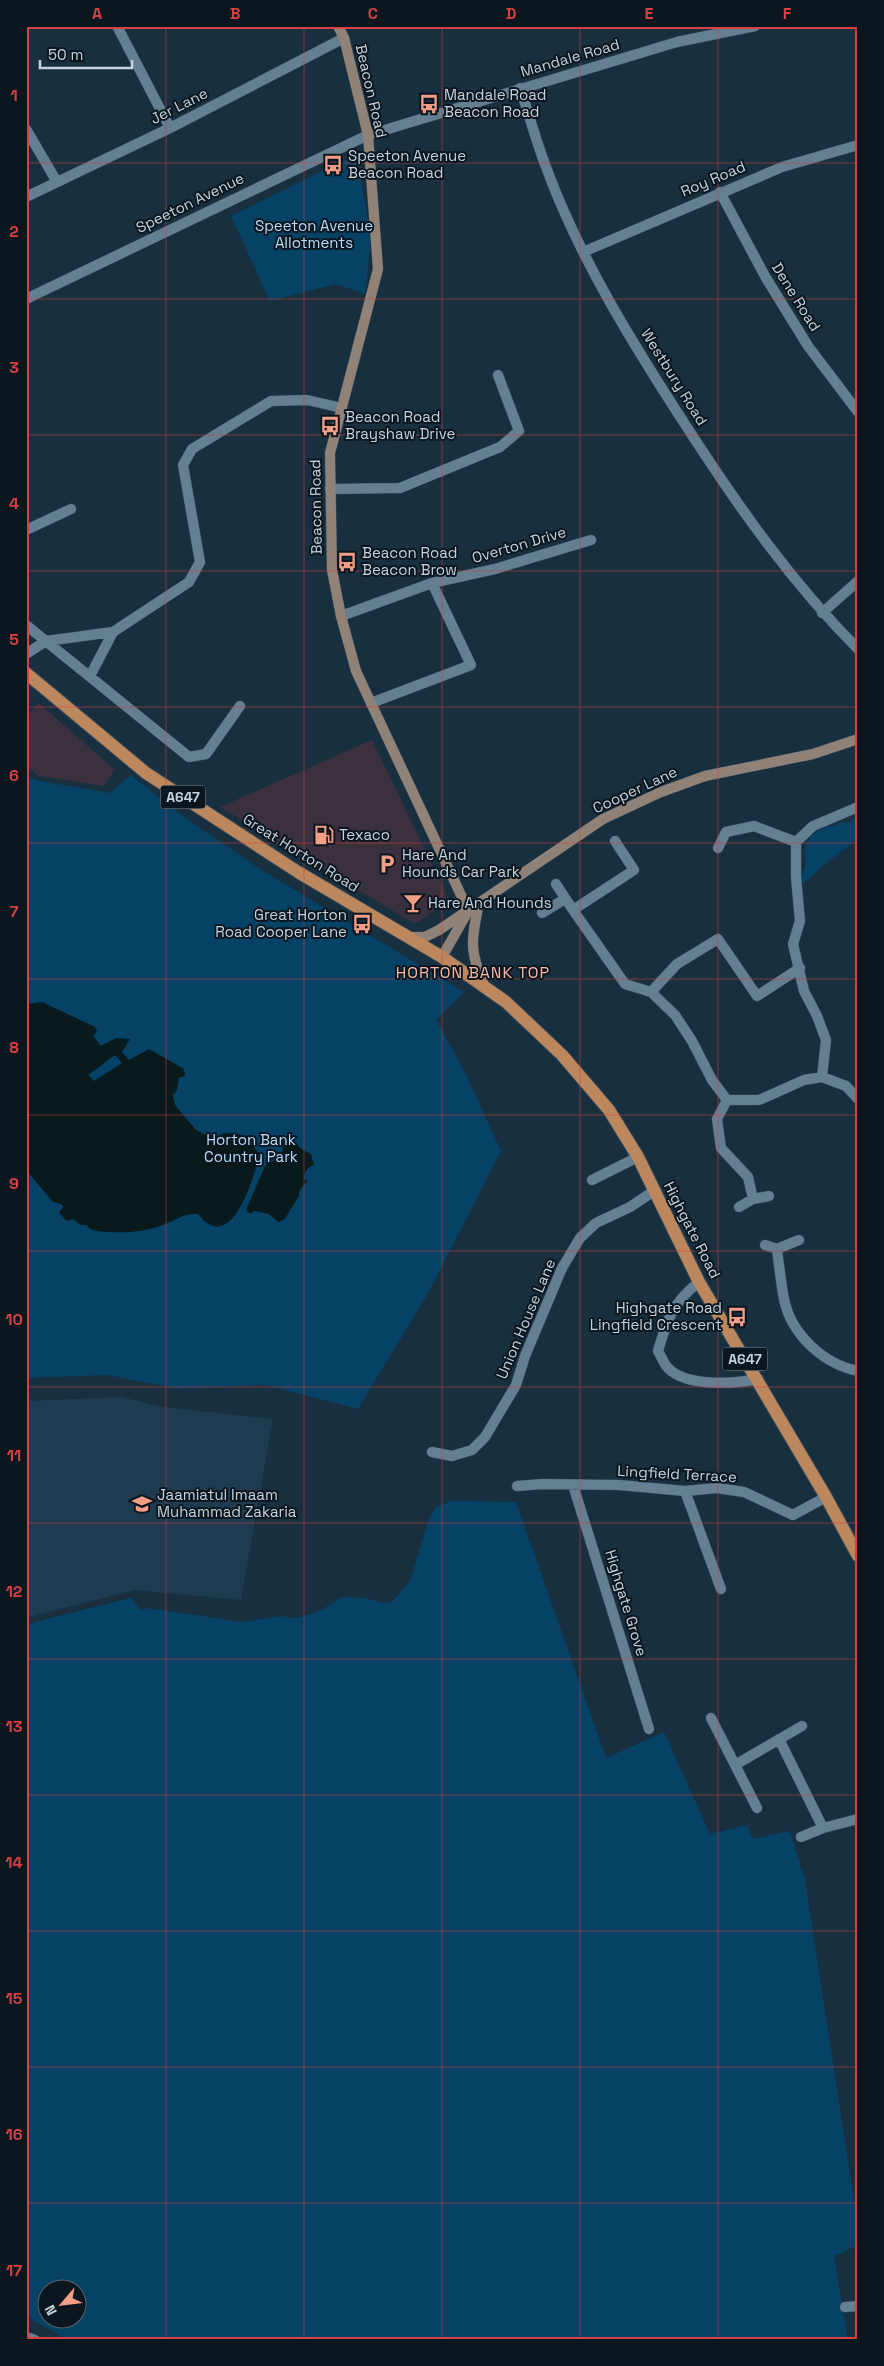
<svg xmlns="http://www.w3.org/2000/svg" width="884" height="2366" font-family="'Space Grotesk',sans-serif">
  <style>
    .commercial { fill: #3b303e }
    .built { fill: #1e3b50 }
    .green { fill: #064266; fill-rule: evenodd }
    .water { fill: #081a1b; fill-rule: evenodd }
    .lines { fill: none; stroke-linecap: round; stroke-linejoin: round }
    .street-casing { stroke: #394c5a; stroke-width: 11 }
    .secondary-casing { stroke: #394c5a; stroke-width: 11 }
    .primary-casing { stroke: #394c5a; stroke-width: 14 }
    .street { stroke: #647e92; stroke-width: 10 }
    .secondary { stroke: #908277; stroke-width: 10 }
    .primary { stroke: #bd875d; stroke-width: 12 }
    .grid { fill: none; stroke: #d44243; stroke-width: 1; stroke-opacity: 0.55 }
    .labels { text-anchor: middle; stroke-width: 4; stroke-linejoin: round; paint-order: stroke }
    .shield { fill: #0c161e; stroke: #8e9aa4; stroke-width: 1 }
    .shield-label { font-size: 14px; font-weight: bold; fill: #c6d3de }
    .street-label { font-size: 15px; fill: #c6d3de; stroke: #0c161e }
    .poi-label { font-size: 15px; fill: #c6d3de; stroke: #0c161e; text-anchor: start }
    .park-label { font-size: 15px; fill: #b6ddfd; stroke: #0c161e }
    .neighbourhood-label { font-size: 16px; letter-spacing: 1px; fill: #fab9a7; stroke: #0c161e }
    .neatline { fill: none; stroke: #d44243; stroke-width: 2 }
    .grid-label { font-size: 16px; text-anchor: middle; font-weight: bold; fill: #d44243 }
  </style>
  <rect width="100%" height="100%" fill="#182f40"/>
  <path class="commercial" d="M39 703 115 770 104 786 39 776 26 766V717Z
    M372 740 446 893 447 902 415 924 220 807Z"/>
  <path class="built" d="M121 1397 163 1407 273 1419 241 1600 135 1590 26 1618V1401Z"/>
  <path class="green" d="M347 159H357L369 225 370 247 365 294 336 284 270 301 231 216Z
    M26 774 34 780 110 793 131 775 184 817 260 869 464 992 436 1020 465 1072 501 1151 427 1295 358 1409 266 1385 178 1389 108 1375 26 1378Z
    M858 814V839L826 863 803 884 800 877C805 872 808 857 804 850L810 837 827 823 832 827 839 823 851 822Z
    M451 1501 516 1502 606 1758 664 1732 710 1834 747 1825 753 1839 790 1831 805 1880 858 2226V2245L834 2256 848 2340H68L26 2316V1626L39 1621 131 1598 140 1610 147 1608 243 1622 281 1616 297 1618 320 1611 342 1597 364 1598 384 1603 392 1602 410 1581 429 1519 435 1508ZM48 2288H78V2318H48Z"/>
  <path class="water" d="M42 1002 95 1027 97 1032 93 1036 101 1046 116 1038 130 1039 122 1052 129 1060 149 1049 184 1069 185 1076 179 1078 177 1090 173 1095 175 1105 196 1130 214 1139 224 1133 240 1134 259 1153C255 1177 231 1257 198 1214 183 1213 179 1219 165 1224 147 1232 127 1233 107 1232 99 1231 92 1232 86 1225H81L73 1219 67 1221 59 1213 63 1207 61 1204 53 1202 26 1170V1004ZM115 1055 122 1063 94 1081 88 1075Z
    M283 1140C300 1142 298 1149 311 1154L314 1165C307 1167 305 1171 304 1179L307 1181 299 1191V1196L284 1220 278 1222 269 1214 254 1211 250 1214 246 1210 265 1166C277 1158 285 1157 283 1140Z"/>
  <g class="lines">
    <defs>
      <path id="street" d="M117 26 170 128
        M520 88C529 114 536 141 546 167 580 260 636 349 690 432 740 509 793 584 858 649
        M26 129 57 182
        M720 192 766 278 808 346 858 412
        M26 197 170 128 344 38
        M583 252 782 167 858 145
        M26 299 368 135 677 42 755 26
        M330 489 400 488 500 447 519 431 498 375
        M26 530 71 509
        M822 613 858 581
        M341 616 432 583 495 569 591 540
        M26 625 189 757 206 754 240 706
        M26 654 46 641 113 632 189 582 200 562 183 465 192 449 271 401 307 400 342 408
        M90 676 113 632
        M371 703 471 665 432 583
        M615 841 634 870 573 910 625 984 651 992 675 1015 692 1041 712 1080 727 1100H759L804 1080 822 1077 846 1086 858 1099
        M718 848 726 832 754 826 796 842
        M556 884 573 910
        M542 913 565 899
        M651 992 677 964 718 939 757 996 800 968
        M822 1077 826 1040 817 1016 804 991 793 944 800 921 796 877V842L813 826 858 807
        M727 1100 717 1119 721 1148 748 1177 753 1199 739 1207
        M592 1180 638 1157
        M753 1199 769 1196
        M799 1240 777 1249C779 1266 781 1283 784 1299 791 1334 823 1364 858 1371
        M765 1245 777 1249
        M699 1282C673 1302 667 1320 658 1351 661 1356 664 1364 668 1368 686 1387 734 1384 758 1379
        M432 1452 452 1456 472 1450 485 1437 516 1385 525 1356 562 1268 580 1238 596 1223 630 1207 654 1191
        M573 1485 649 1729
        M517 1486 542 1484 619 1485 685 1491 717 1488 744 1492 793 1515 826 1497
        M685 1491 721 1589
        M711 1718 757 1808
        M779 1739 823 1828
        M735 1765 802 1726
        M801 1837 823 1828 858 1819
        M845 2307 858 2306
        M26 2337 35 2340"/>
      <path id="secondary" d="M338 26 344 38 368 135 378 269 330 453 332 570 341 616 356 671 468 910
        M479 903C471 941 469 951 485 987
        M408 937H425L439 930 603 819 661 792 705 776 813 754 858 739
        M442 957 467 913"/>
      <path id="primary" d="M26 673 146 773 298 872 442 957 506 1002 562 1055 609 1110 638 1157 699 1282 826 1497 858 1556"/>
    </defs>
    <use href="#street" class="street-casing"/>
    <use href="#secondary" class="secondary-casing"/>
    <use href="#primary" class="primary-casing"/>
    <use href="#street" class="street"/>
    <use href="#secondary" class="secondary"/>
    <use href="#primary" class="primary"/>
  </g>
  <path class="grid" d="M166 26V2340M304 26V2340M442 26V2340M580 26V2340M718 26V2340M26 163H858M26 299H858M26 435H858M26 571H858M26 707H858M26 843H858M26 979H858M26 1115H858M26 1251H858M26 1387H858M26 1523H858M26 1659H858M26 1795H858M26 1931H858M26 2067H858M26 2203H858"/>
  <defs>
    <symbol id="bus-bare" viewBox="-9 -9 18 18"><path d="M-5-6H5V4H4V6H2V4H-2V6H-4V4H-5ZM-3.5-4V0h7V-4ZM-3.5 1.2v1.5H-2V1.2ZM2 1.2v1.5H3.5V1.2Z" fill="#f49e87" stroke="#0c161e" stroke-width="2.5" paint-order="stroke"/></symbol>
    <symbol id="fuel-bare" viewBox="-9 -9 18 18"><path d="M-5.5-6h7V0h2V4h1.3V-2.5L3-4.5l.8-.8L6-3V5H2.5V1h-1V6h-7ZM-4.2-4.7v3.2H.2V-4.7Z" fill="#f49e87" stroke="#0c161e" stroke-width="2.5" paint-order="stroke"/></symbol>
    <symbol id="parking-bare" viewBox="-9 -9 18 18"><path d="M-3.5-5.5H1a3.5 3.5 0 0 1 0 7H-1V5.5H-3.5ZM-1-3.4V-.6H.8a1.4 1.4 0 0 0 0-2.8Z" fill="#f49e87" stroke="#0c161e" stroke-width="2.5" paint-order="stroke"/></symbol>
    <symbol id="bar-bare" viewBox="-9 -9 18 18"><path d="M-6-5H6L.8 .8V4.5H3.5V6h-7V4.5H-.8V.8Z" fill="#f49e87" stroke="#0c161e" stroke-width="2.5" paint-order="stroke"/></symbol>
    <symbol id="school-bare" viewBox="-9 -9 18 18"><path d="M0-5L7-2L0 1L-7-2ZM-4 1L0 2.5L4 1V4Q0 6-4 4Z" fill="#f49e87" stroke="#0c161e" stroke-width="2.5" paint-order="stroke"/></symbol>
  </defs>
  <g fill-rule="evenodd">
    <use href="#bus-bare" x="415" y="90" width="28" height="28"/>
    <use href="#bus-bare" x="319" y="151" width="28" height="28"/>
    <use href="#bus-bare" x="316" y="412" width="28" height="28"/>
    <use href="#bus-bare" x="333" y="548" width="28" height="28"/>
    <use href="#fuel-bare" x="310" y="821" width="28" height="28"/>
    <use href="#parking-bare" x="373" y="850" width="28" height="28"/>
    <use href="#bar-bare" x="399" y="889" width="28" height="28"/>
    <use href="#bus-bare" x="348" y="910" width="28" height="28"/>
    <use href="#bus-bare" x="723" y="1303" width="28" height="28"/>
    <use href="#school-bare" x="128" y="1490" width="28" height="28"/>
  </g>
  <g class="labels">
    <g class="shield">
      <rect x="160.5" y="785.5" width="45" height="23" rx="4"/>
      <rect x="722.5" y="1347.5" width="45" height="23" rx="4"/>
    </g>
    <g class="shield-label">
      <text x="183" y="802">A647</text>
      <text x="745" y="1364">A647</text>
    </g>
    <g class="street-label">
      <text transform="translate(570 58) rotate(-16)" y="5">Mandale Road</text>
      <text transform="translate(371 91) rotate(77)" y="5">Beacon Road</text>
      <text transform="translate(179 106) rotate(-27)" y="5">Jer Lane</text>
      <text transform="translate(713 179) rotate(-23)" y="5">Roy Road</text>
      <text transform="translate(190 203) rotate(-26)" y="5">Speeton Avenue</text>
      <text transform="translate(796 297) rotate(58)" y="5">Dene Road</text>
      <text transform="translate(674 377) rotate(58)" y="5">Westbury Road</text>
      <text transform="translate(316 507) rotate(-91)" y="5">Beacon Road</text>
      <text transform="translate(519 545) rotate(-16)" y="5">Overton Drive</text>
      <text transform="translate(635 790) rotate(-25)" y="5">Cooper Lane</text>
      <text transform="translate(301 853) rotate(32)" y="5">Great Horton Road</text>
      <text transform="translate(692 1230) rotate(63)" y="5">Highgate Road</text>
      <text transform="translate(526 1319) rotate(-67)" y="5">Union House Lane</text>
      <text transform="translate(677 1474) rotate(3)" y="5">Lingfield Terrace</text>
      <text transform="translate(626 1603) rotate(73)" y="5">Highgate Grove</text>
    </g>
    <g class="poi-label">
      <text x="444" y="100">Mandale Road<tspan x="444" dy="17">Beacon Road</tspan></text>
      <text x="348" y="161">Speeton Avenue<tspan x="348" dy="17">Beacon Road</tspan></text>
      <text x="345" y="422">Beacon Road<tspan x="345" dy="17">Brayshaw Drive</tspan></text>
      <text x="362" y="558">Beacon Road<tspan x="362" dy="17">Beacon Brow</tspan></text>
      <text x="339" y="840">Texaco</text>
      <text x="402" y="860">Hare And<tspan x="402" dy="17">Hounds Car Park</tspan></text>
      <text x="428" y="908">Hare And Hounds</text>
      <text x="347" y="920" text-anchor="end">Great Horton<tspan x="347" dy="17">Road Cooper Lane</tspan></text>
      <text x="722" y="1313" text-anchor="end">Highgate Road<tspan x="722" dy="17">Lingfield Crescent</tspan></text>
      <text x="157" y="1500">Jaamiatul Imaam<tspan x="157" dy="17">Muhammad Zakaria</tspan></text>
    </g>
    <g class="park-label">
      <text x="314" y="231">Speeton Avenue<tspan x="314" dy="17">Allotments</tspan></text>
      <text x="251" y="1145">Horton Bank<tspan x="251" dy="17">Country Park</tspan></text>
    </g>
    <g class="neighbourhood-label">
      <text x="473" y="978">HORTON BANK TOP</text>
    </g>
  </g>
  <rect width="884" height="2366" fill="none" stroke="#0c161e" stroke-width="55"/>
  <g transform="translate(62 2304) rotate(242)"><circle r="24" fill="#0c161e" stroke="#56626b"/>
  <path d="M0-4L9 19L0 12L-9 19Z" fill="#f49e87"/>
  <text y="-8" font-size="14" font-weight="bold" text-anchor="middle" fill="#c6d3de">N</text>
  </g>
  <path d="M40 60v8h92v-8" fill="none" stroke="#c6d3de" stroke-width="2.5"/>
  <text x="48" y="60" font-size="15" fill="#c6d3de" stroke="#0c161e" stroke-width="4" paint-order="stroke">50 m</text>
  <rect x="28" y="28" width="828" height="2310" class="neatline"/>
  <g class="grid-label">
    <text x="97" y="19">A</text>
    <text x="235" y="19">B</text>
    <text x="373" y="19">C</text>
    <text x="511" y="19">D</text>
    <text x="649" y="19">E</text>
    <text x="787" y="19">F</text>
    <text x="14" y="101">1</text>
    <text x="14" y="237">2</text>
    <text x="14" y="373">3</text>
    <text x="14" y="509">4</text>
    <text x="14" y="645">5</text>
    <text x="14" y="781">6</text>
    <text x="14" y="917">7</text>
    <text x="14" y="1053">8</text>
    <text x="14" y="1189">9</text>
    <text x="14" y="1325">10</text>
    <text x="14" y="1461">11</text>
    <text x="14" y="1597">12</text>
    <text x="14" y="1732">13</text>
    <text x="14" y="1868">14</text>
    <text x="14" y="2004">15</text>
    <text x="14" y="2140">16</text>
    <text x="14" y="2276">17</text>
  </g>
</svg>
